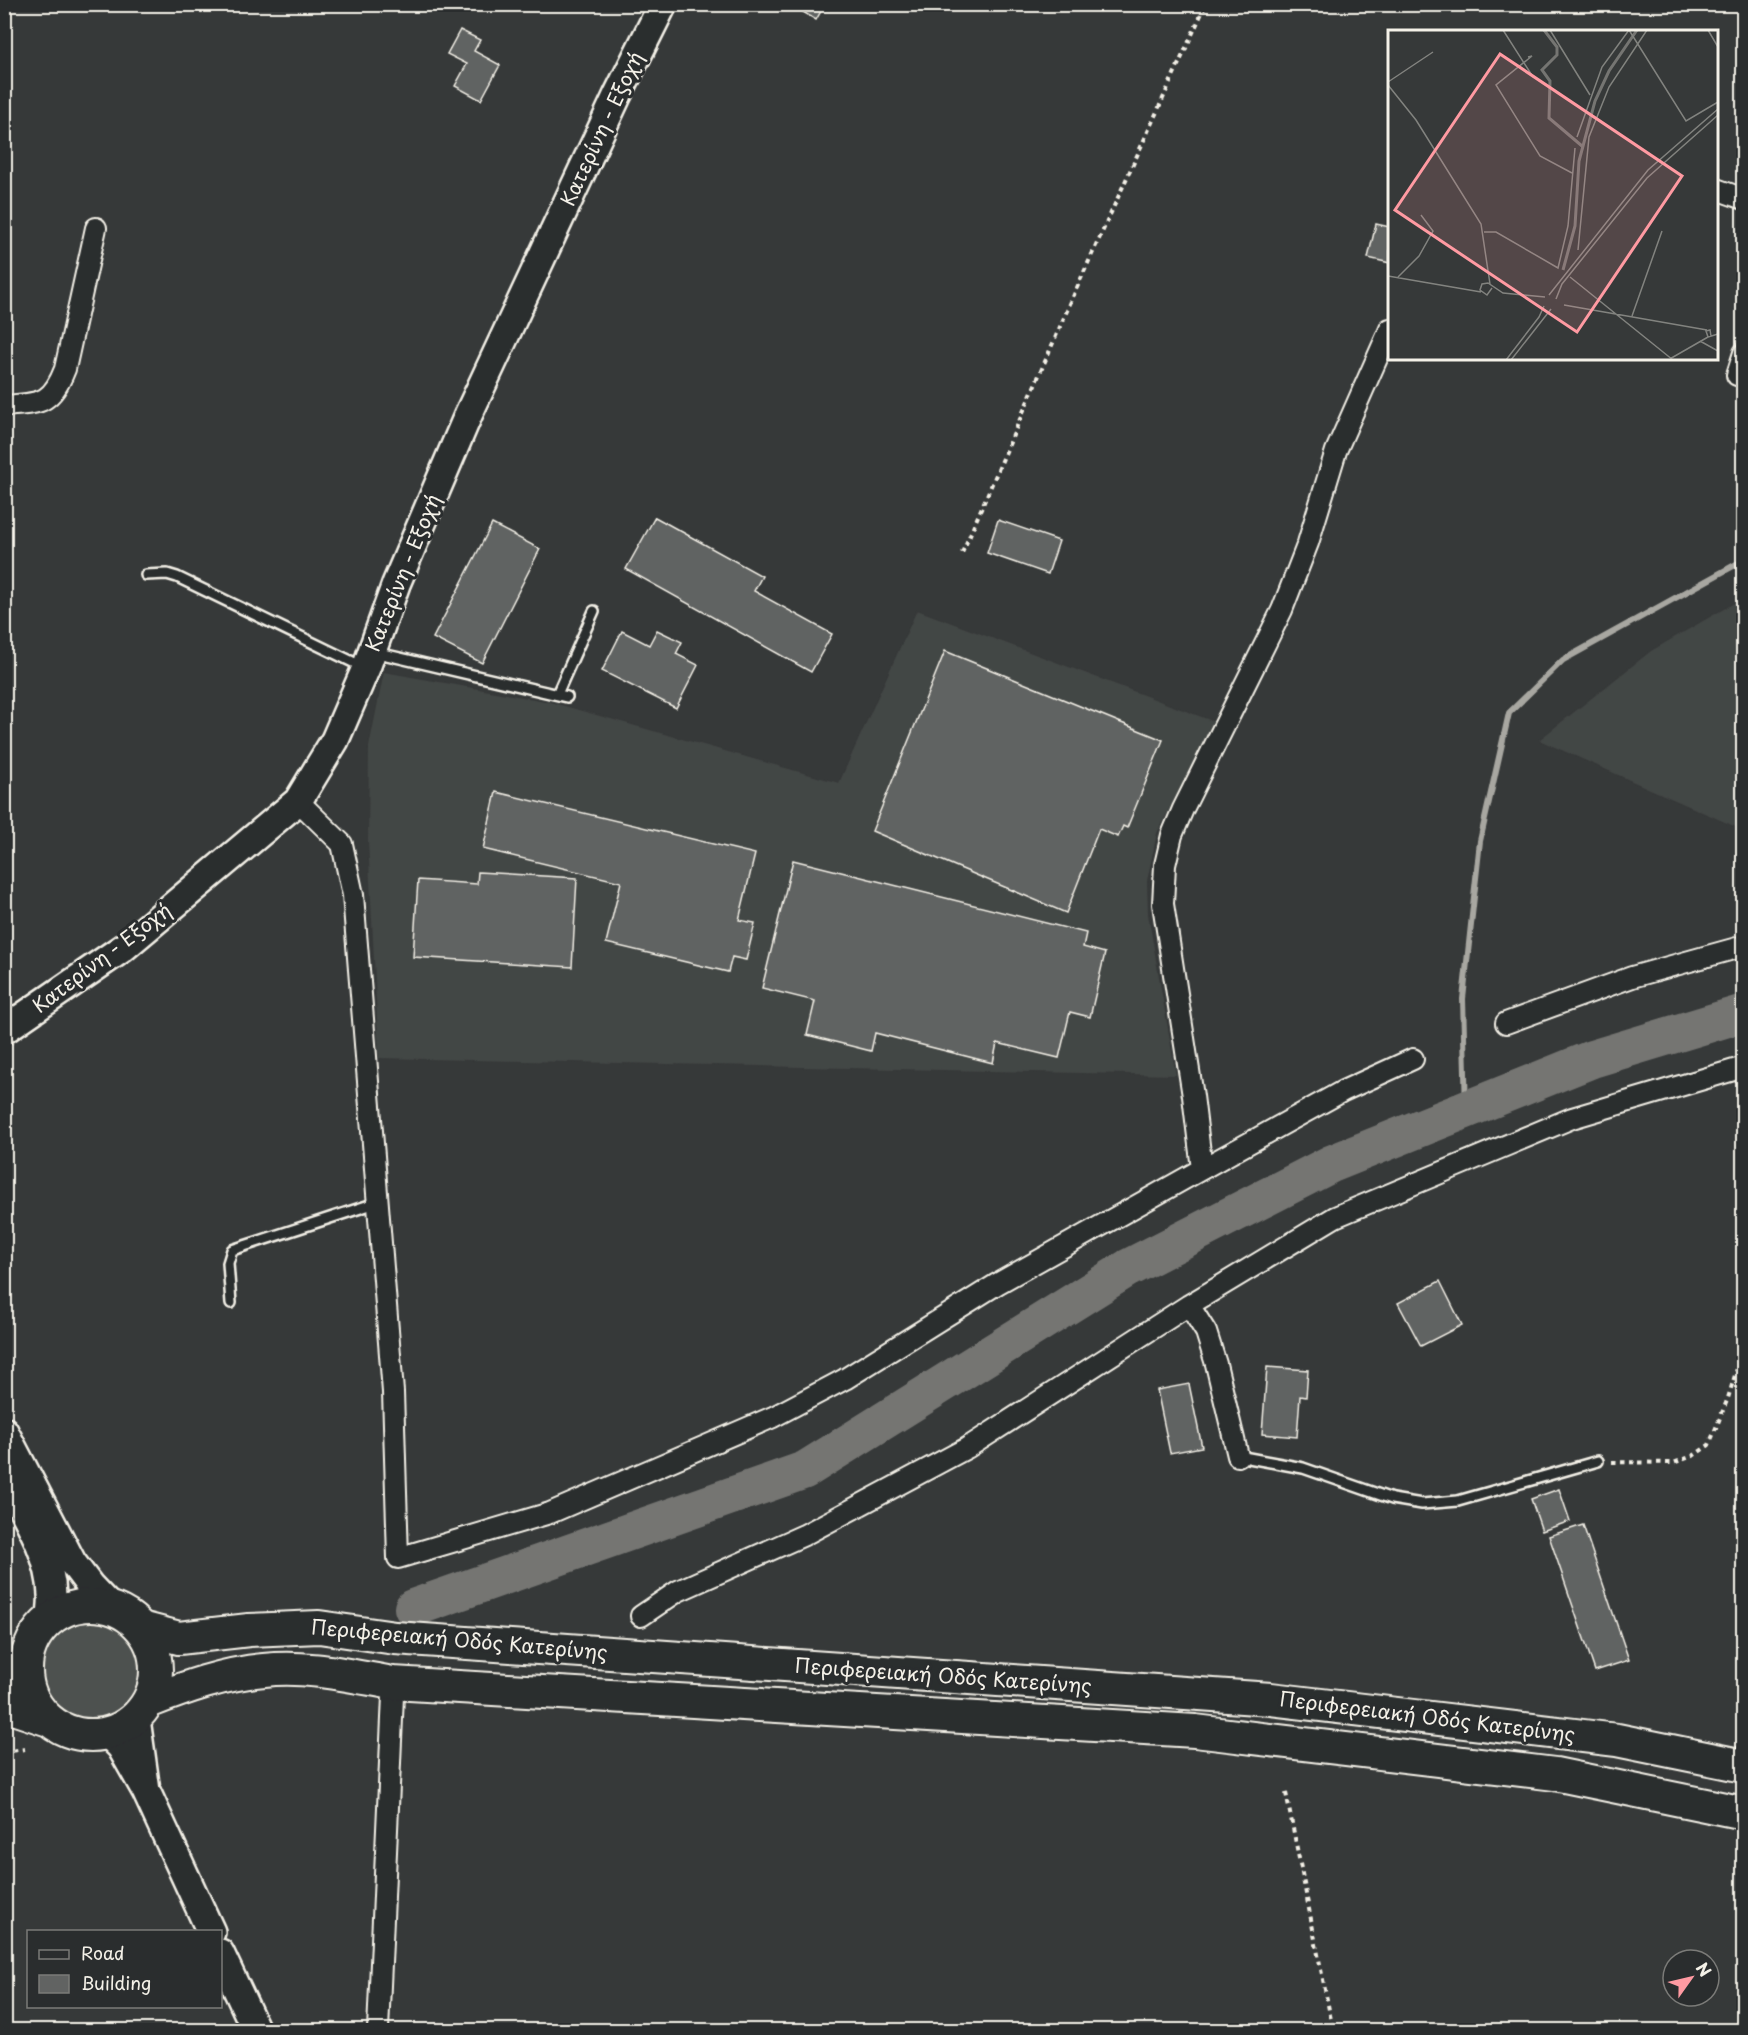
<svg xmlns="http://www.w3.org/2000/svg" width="1748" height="2035" font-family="'Playpen Sans',sans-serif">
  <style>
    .built { fill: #434645 }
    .green { fill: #4e514f; stroke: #a1a19c; stroke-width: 1.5 }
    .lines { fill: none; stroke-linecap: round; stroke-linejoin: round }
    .stream { stroke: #a8a7a1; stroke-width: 6 }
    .river { stroke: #757572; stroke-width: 38 }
    .building { fill: #616362; stroke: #f4f1e8; stroke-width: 1.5 }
    .lane-casing { stroke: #f4f1e8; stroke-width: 14 }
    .street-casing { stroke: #f4f1e8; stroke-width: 24 }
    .secondary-casing { stroke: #f4f1e8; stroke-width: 32 }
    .primary-casing { stroke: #f4f1e8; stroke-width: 36 }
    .path { stroke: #f4f1e8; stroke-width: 4; stroke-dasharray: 4.5 4.5; stroke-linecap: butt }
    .lane { stroke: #2a2d2e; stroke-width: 9 }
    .street { stroke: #2a2d2e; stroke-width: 20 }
    .secondary { stroke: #2a2d2e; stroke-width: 27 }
    .primary { stroke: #2a2d2e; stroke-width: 32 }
    .labels { text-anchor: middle; stroke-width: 6; stroke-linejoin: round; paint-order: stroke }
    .street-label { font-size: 20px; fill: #f4f1e8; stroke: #2a2d2e }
    .inset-river { fill: none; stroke: #757572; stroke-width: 3 }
    .inset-road { fill: none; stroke: #82837f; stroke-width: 1.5 }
    .view { fill: #ff9aa2; fill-opacity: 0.15; stroke: #ff9aa2; stroke-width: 3 }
    .inset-edge { fill: none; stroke: #f4f1e8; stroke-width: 3 }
  </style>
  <rect width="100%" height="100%" fill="#363939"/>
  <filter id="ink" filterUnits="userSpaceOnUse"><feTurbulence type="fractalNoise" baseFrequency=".0167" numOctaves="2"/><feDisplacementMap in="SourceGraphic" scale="12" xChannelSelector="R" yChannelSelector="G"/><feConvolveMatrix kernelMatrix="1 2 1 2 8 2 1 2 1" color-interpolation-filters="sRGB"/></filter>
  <g filter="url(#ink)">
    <path class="built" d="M1743 598V830L1539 740 1651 651Z
      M917 610 1215 722 1157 833 1147 881 1148 914 1176 1075 379 1058 368 841 369 747 384 672 550 702 839 783Z"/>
    <path class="green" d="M42 1671a49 49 0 1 1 98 0a49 49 0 1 1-98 0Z"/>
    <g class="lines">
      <path class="stream" d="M1466 1110 1463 999 1480 841 1509 713 1563 660 1744 560"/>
      <path class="river" d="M413 1608 805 1470 1128 1268 1331 1164 1592 1059 1744 1013"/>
    </g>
    <path class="building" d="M790 4H825L816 20Z
      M460 30 480 40 474 51 500 65 481 100 455 86 467 64 447 54Z
      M1376 224 1390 227V263L1368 258Z
      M655 517 762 576 754 591 832 634 811 672 626 569Z
      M998 520 1059 541 1048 574 987 553Z
      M492 524 540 549 482 663 433 638Z
      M657 630 682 642 676 654 698 665 676 708 602 671 622 631 649 645Z
      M945 651 1163 740 1127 828 1123 826 1118 837 1099 829 1066 913 872 831Z
      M496 792 755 854 739 920 755 923 746 960 732 957 728 972 606 943 621 882 483 849Z
      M793 860 1086 933 1083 947 1105 953 1090 1017 1070 1012 1059 1058 997 1043 993 1063 875 1033 871 1051 807 1035 815 1001 762 988Z
      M478 872 577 878 572 967 413 957 418 880 477 884Z
      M1440 1281 1462 1325 1421 1346 1398 1303Z
      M1267 1367 1308 1370 1306 1397 1300 1396 1297 1437 1262 1434Z
      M1189 1384 1202 1447 1170 1453 1157 1390Z
      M1559 1489 1570 1521 1542 1531 1531 1499Z
      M1583 1525 1629 1660 1595 1671 1549 1536Z"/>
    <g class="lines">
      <defs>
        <path id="lane" d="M146 575 167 574 177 577 363 667
          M374 652 567 697
          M557 694 594 611
          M231 1303 228 1263 232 1250 379 1202
          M1238 1456 1303 1468 1392 1499 1422 1504 1458 1501 1598 1461"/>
        <path id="street" d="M1716 189 1744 199
          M1737 375 1744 353
          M4 406C40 403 51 405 65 369L96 228
          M298 801 342 844 353 895 393 1392 398 1558 550 1513 773 1417 845 1379 997 1284 1202 1169 1343 1091 1413 1059
          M1506 1023 1632 977 1744 946
          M1202 1169 1193 1096 1163 904 1165 865 1172 835 1183 809 1282 610 1308 543 1336 451 1390 329
          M1189 1305 1206 1332 1216 1364 1238 1456
          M641 1616 678 1591 804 1535 967 1448 1189 1305 1335 1217 1572 1118 1744 1067
          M378 2030 393 1696"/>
        <path id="secondary" d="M4 1030 123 948 298 801 335 740 366 668 396 584 469 413 618 94 663 4
          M4 1431 72 1562 90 1586 111 1608
          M4 1474C23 1511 51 1553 52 1595 53 1603 51 1611 51 1618
          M108 1734 121 1747 146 1791 136 1719
          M146 1791 211 1932
          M220 1953 256 2030"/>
        <path id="primary" d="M26 1670a65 65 0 1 1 130 0a65 65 0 1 1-130 0Z
          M141 1628 179 1638 249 1630 319 1627 395 1638 1271 1699 1617 1740 1744 1766
          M148 1702C186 1687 223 1674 264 1670 307 1665 351 1676 393 1683L1195 1731 1555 1774 1744 1813
          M4 1705 49 1720"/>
      </defs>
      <use href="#lane" class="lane-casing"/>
      <use href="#street" class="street-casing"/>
      <use href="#secondary" class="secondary-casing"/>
      <use href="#primary" class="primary-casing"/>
      <path class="path" d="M962 553 1079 283 1206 4
        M1612 1462 1673 1463 1693 1456 1709 1445 1728 1398 1744 1346
        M4 1752 25 1749
        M1286 1793 1333 2030"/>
      <use href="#lane" class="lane"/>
      <use href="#street" class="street"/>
      <use href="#secondary" class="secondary"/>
      <use href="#primary" class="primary"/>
    </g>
  </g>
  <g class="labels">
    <g class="street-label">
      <text transform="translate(602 129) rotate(-65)" y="7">Κατερίνη - Εξοχή</text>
      <text transform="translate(403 573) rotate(-68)" y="7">Κατερίνη - Εξοχή</text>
      <text transform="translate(102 958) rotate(-37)" y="7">Κατερίνη - Εξοχή</text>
      <text transform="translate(459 1640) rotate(5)" y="7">Περιφερειακή Οδός Κατερίνης</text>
      <text transform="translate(943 1676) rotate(4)" y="7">Περιφερειακή Οδός Κατερίνης</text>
      <text transform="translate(1427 1717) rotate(7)" y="7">Περιφερειακή Οδός Κατερίνης</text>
    </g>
  </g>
  <g transform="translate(1388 30)">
    <rect width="330" height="330" fill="#363939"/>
    <path class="inset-river" d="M156 0 169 17V25L154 40 162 51 161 88 194 116M175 240 187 196 191 131 207 71 221 41 249 0"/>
    <path class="inset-road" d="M115 0 145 47M162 0 202 65M241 0 298 91 330 72M320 0 330 17M140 27 144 26 108 55 152 126 184 143M0 52 45 22M0 55 28 90 93 194 102 254M189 107 214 37 241 0M96 202H108L170 238 180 196 187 118M190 220 201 107 221 57 259 0M0 246 93 262M10 247 31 226 45 201 33 185M182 247 285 330M104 258 99 265 92 260 94 254 100 253 115 263 157 267M161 265 260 140 330 79M168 269 174 254 259 148 330 85M176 275 319 300M244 286 274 201M323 306 322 300 318 301 320 307 330 304M312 311 330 321M118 330 151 287 156 276M123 330 163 279M280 330 320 307"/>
    <path class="view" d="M112 24 294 146 189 302 7 180Z"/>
    <rect width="330" height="330" class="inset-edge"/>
  </g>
  <rect width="1748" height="2035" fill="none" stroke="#2a2d2e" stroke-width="24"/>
  <rect x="12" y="12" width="1724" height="2011" fill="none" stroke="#f4f1e8" stroke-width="2" filter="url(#ink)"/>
  <rect x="27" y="1930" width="195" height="78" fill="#2a2d2e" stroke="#7b7b78" stroke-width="1.5"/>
  <rect x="39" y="1950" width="30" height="9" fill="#2a2d2e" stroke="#7b7b78" stroke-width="1.5"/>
  <text x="81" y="1960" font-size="18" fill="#f4f1e8">Road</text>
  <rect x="39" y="1975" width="30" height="18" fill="#616362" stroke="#7b7b78" stroke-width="1.5"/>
  <text x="81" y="1990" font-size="18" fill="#f4f1e8">Building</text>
  <g transform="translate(1691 1978) rotate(56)"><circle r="28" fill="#2a2d2e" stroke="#7b7b78" stroke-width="1.5"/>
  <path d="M0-4.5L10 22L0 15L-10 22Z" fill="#ff9aa2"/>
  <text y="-9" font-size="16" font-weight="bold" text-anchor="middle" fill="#f4f1e8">N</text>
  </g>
</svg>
